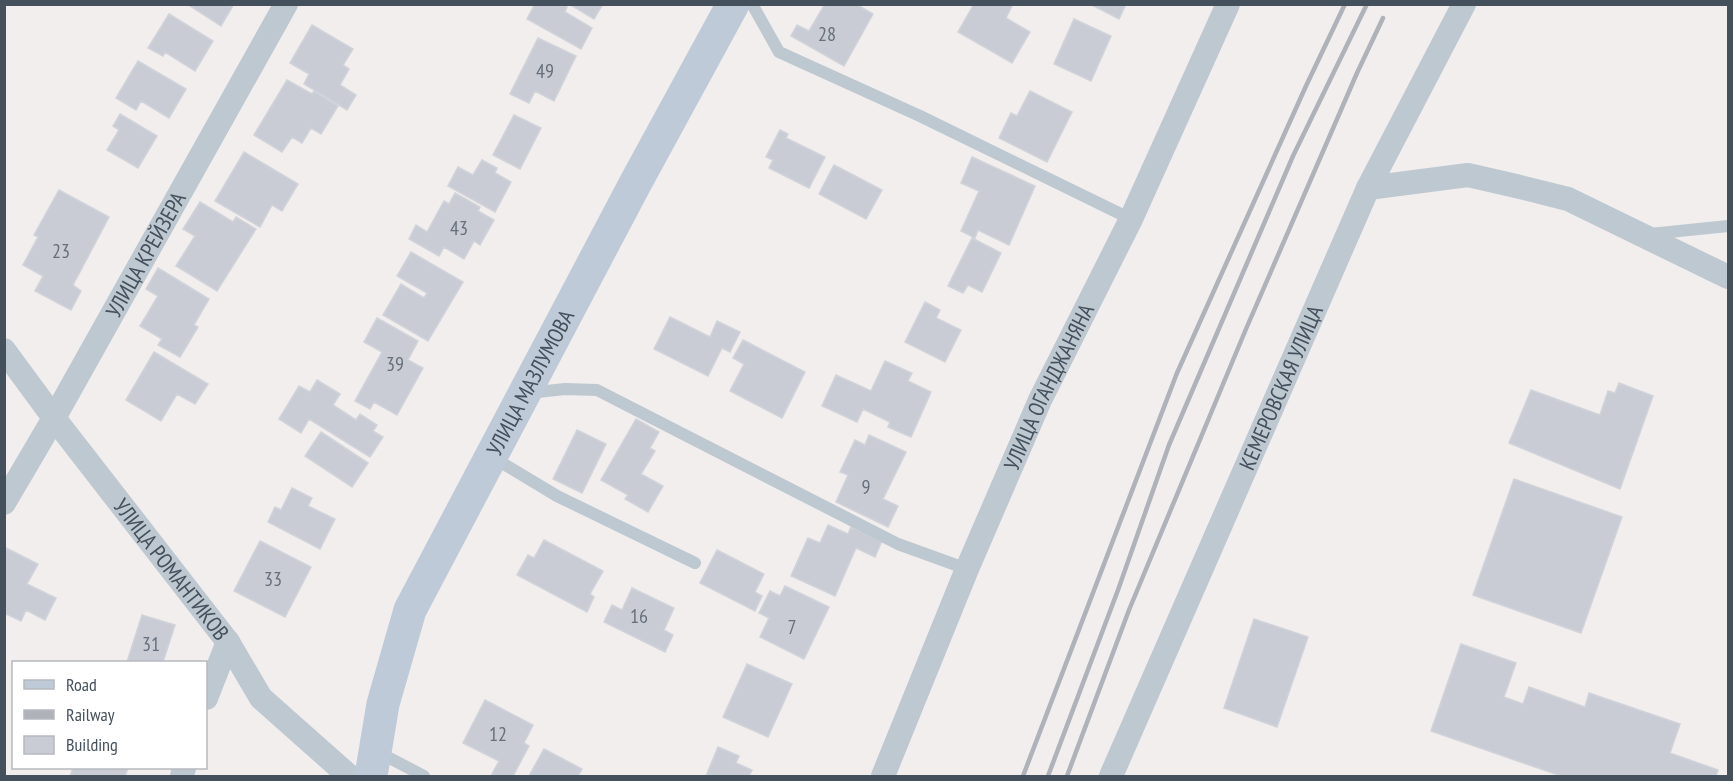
<svg xmlns="http://www.w3.org/2000/svg" width="1733" height="781" font-family="'PT Sans Narrow',sans-serif">
  <style>
    .building { fill: #c9ccd4; stroke: #d1d3da; stroke-width: 1.5 }
    .lines { fill: none; stroke-linecap: round; stroke-linejoin: round }
    .lane { stroke: #bdc8d1; stroke-width: 12 }
    .street { stroke: #bdc8d1; stroke-width: 24 }
    .secondary { stroke: #bfcad8; stroke-width: 33 }
    .rail { stroke: #afb3b9; stroke-width: 4.5 }
    .labels { text-anchor: middle; stroke-width: 6; stroke-linejoin: round; paint-order: stroke }
    .number-label { font-size: 20px; fill: #666f7b }
    .street-label { font-size: 22px; fill: #45505d; stroke: #fff }
  </style>
  <rect width="100%" height="100%" fill="#f1eeed"/>
  <path class="building" d="M187 4H234L221 26Z
    M535 4H563L567 7 565 12 592 28 581 49 527 19Z
    M569 4H603L594 19Z
    M825 4H856L873 14 844 66 791 36 797 25 809 31Z
    M974 4H1013L1006 18 1030 32 1012 63 958 32Z
    M1090 4H1126L1119 19Z
    M169 14 213 41 195 71 165 52 163 56 148 48Z
    M1074 19 1111 36 1091 81 1054 64Z
    M312 25 353 49 343 65 349 69 340 85 356 95 347 110 304 84 309 74 290 63Z
    M538 38 576 56 554 101 535 91 529 103 510 94Z
    M138 61 186 89 169 118 141 101 136 110 116 98Z
    M287 80 312 94 314 91 338 106 321 134 311 128 302 143 292 137 282 152 254 135Z
    M1030 91 1072 112 1047 162 999 138 1011 113 1017 116Z
    M120 114 157 136 138 168 107 150 119 130 113 126Z
    M514 115 541 128 520 169 493 155Z
    M780 130 788 134 786 138 825 157 809 188 769 168 773 160 766 157Z
    M244 152 298 184 282 211 272 205 260 227 215 201Z
    M972 157 1035 186 1009 245 978 230 975 238 961 231 979 191 961 183Z
    M482 160 497 168 495 173 511 182 495 212 448 186 458 167 473 175Z
    M834 165 882 190 866 219 819 194Z
    M59 190 109 217 73 285 81 291 71 310 35 291 43 276 23 265 38 237 34 235Z
    M455 193 480 207 478 211 494 220 480 245 474 241 464 259 444 247 439 256 409 239 416 225 427 232 444 201 449 204Z
    M200 202 233 222 236 217 256 229 217 291 176 266 195 236 183 229Z
    M972 238 1001 253 982 292 968 285 963 293 948 286Z
    M411 252 463 282 428 341 383 315 401 284 424 298 427 293 397 276Z
    M158 268 209 299 194 325 198 327 180 357 158 345 162 339 140 326 158 296 146 289Z
    M925 302 940 310 936 318 961 330 945 362 905 342Z
    M670 317 710 337 717 321 740 332 730 352 722 348 708 376 654 349Z
    M377 318 418 341 408 360 423 368 397 415 374 402 370 409 355 401 382 352 364 342Z
    M743 340 805 372 782 418 730 391 744 364 733 358Z
    M154 352 208 384 195 404 177 394 161 421 126 400Z
    M885 361 912 373 908 381 931 392 911 437 888 427 890 422 863 409 857 422 822 406 836 375 871 391Z
    M317 380 340 394 333 405 356 420 360 414 377 425 373 431 383 437 370 457 309 419 301 433 279 419 299 386 310 392Z
    M1619 383 1653 396 1620 489 1509 443 1531 390 1600 415 1608 391 1615 393Z
    M636 419 659 432 650 448 655 451 641 474 663 486 648 512 625 499 628 495 601 480Z
    M577 430 606 444 582 493 553 479Z
    M321 432 368 463 352 487 305 456Z
    M869 435 906 452 883 499 898 506 888 527 836 502 848 475 840 472 855 440 865 445Z
    M1514 479 1622 517 1581 633 1473 595Z
    M292 488 312 498 308 506 335 519 320 549 268 522 275 507 281 510Z
    M828 525 848 534 851 527 882 541 875 557 856 548 835 596 791 576 808 538 820 543Z
    M544 540 603 571 590 594 594 597 587 612 517 575 528 555 534 558Z
    M260 541 311 567 285 617 234 591Z
    M6 548 38 564 27 584 56 598 45 620 26 610 21 621 4 613V551Z
    M717 550 764 574 755 592 762 596 755 611 700 583Z
    M785 586 829 607 804 659 760 637 769 618 759 613 770 591 780 596Z
    M632 588 674 608 664 630 673 635 665 652 604 622 612 605 622 610Z
    M142 615 175 625 163 662H127Z
    M1254 619 1308 637 1277 727 1224 708Z
    M1461 644 1516 663 1504 697 1523 704 1529 687 1585 707 1589 693 1680 724 1670 753 1718 770 1716 776H1561L1431 731Z
    M747 664 792 684 768 737 723 717Z
    M485 700 533 725 524 743 529 746 513 776H491L499 761 463 743Z
    M718 747 739 756 736 763 752 770 749 776H706Z
    M544 749 582 769 578 776H529Z
    M73 768H128L125 776H70Z"/>
  <g class="lines">
    <path class="lane" d="M752 4 779 52 920 116 1131 219
      M1650 234 1728 226
      M528 393 565 389 597 390 898 544 967 569
      M492 457 557 496 695 563
      M376 751 424 776"/>
    <g class="street">
      <path d="M1368 188 1468 175 1516 186 1568 199 1728 277"/>
      <path id="s1" d="M4 350 54 418 228 642 261 698 349 776"/>
      <path id="s2" d="M4 503 54 418 286 4"/>
      <path d="M206 698 228 642"/>
      <path d="M182 776 184 768"/>
      <path id="s3" d="M883 776 967 569 1040 400 1131 219 1228 4"/>
      <path id="s4" d="M1111 776 1368 188 1464 4"/>
    </g>
    <path class="secondary" id="s5" d="M371 776 383 704 410 610 636 182 733 4"/>
    <path class="rail" d="M1023 776 1177 373 1306 86 1345 4
      M1048 776 1118 590 1169 445 1293 156 1367 4
      M1067 776 1129 610 1246 329 1357 73 1383 18"/>
  </g>
  <g class="labels">
    <g class="number-label">
      <text x="827" y="41">28</text>
      <text x="545" y="78">49</text>
      <text x="459" y="235">43</text>
      <text x="61" y="258">23</text>
      <text x="395" y="371">39</text>
      <text x="866" y="494">9</text>
      <text x="273" y="586">33</text>
      <text x="639" y="623">16</text>
      <text x="792" y="634">7</text>
      <text x="151" y="651">31</text>
      <text x="498" y="741">12</text>
    </g>
    <g class="street-label">
      <text dy="8" stroke="none"><textPath href="#s2" startOffset="286">УЛИЦА КРЕЙЗЕРА</textPath></text>
      <text dy="8" stroke="none"><textPath href="#s5" startOffset="428">УЛИЦА МАЗЛУМОВА</textPath></text>
      <text dy="8" stroke="none"><textPath href="#s4" startOffset="424">КЕМЕРОВСКАЯ УЛИЦА</textPath></text>
      <text dy="8" stroke="none"><textPath href="#s3" startOffset="423">УЛИЦА ОГАНДЖАНЯНА</textPath></text>
      <text dy="8" stroke="none"><textPath href="#s1" startOffset="276">УЛИЦА РОМАНТИКОВ</textPath></text>
    </g>
  </g>
  <rect width="1733" height="781" fill="none" stroke="#45505d" stroke-width="12"/>
  <rect x="12" y="661" width="195" height="108" fill="#ffffff" stroke="#b5b9be" stroke-width="1.5"/>
  <rect x="24" y="680" width="30" height="9" fill="#bfcad8" stroke="#b5b9be" stroke-width="1.5"/>
  <text x="66" y="691" font-size="18" fill="#45505d">Road</text>
  <rect x="24" y="710" width="30" height="9" fill="#afb3b9" stroke="#b5b9be" stroke-width="1.5"/>
  <text x="66" y="721" font-size="18" fill="#45505d">Railway</text>
  <rect x="24" y="736" width="30" height="18" fill="#c9ccd4" stroke="#b5b9be" stroke-width="1.5"/>
  <text x="66" y="751" font-size="18" fill="#45505d">Building</text>
</svg>
